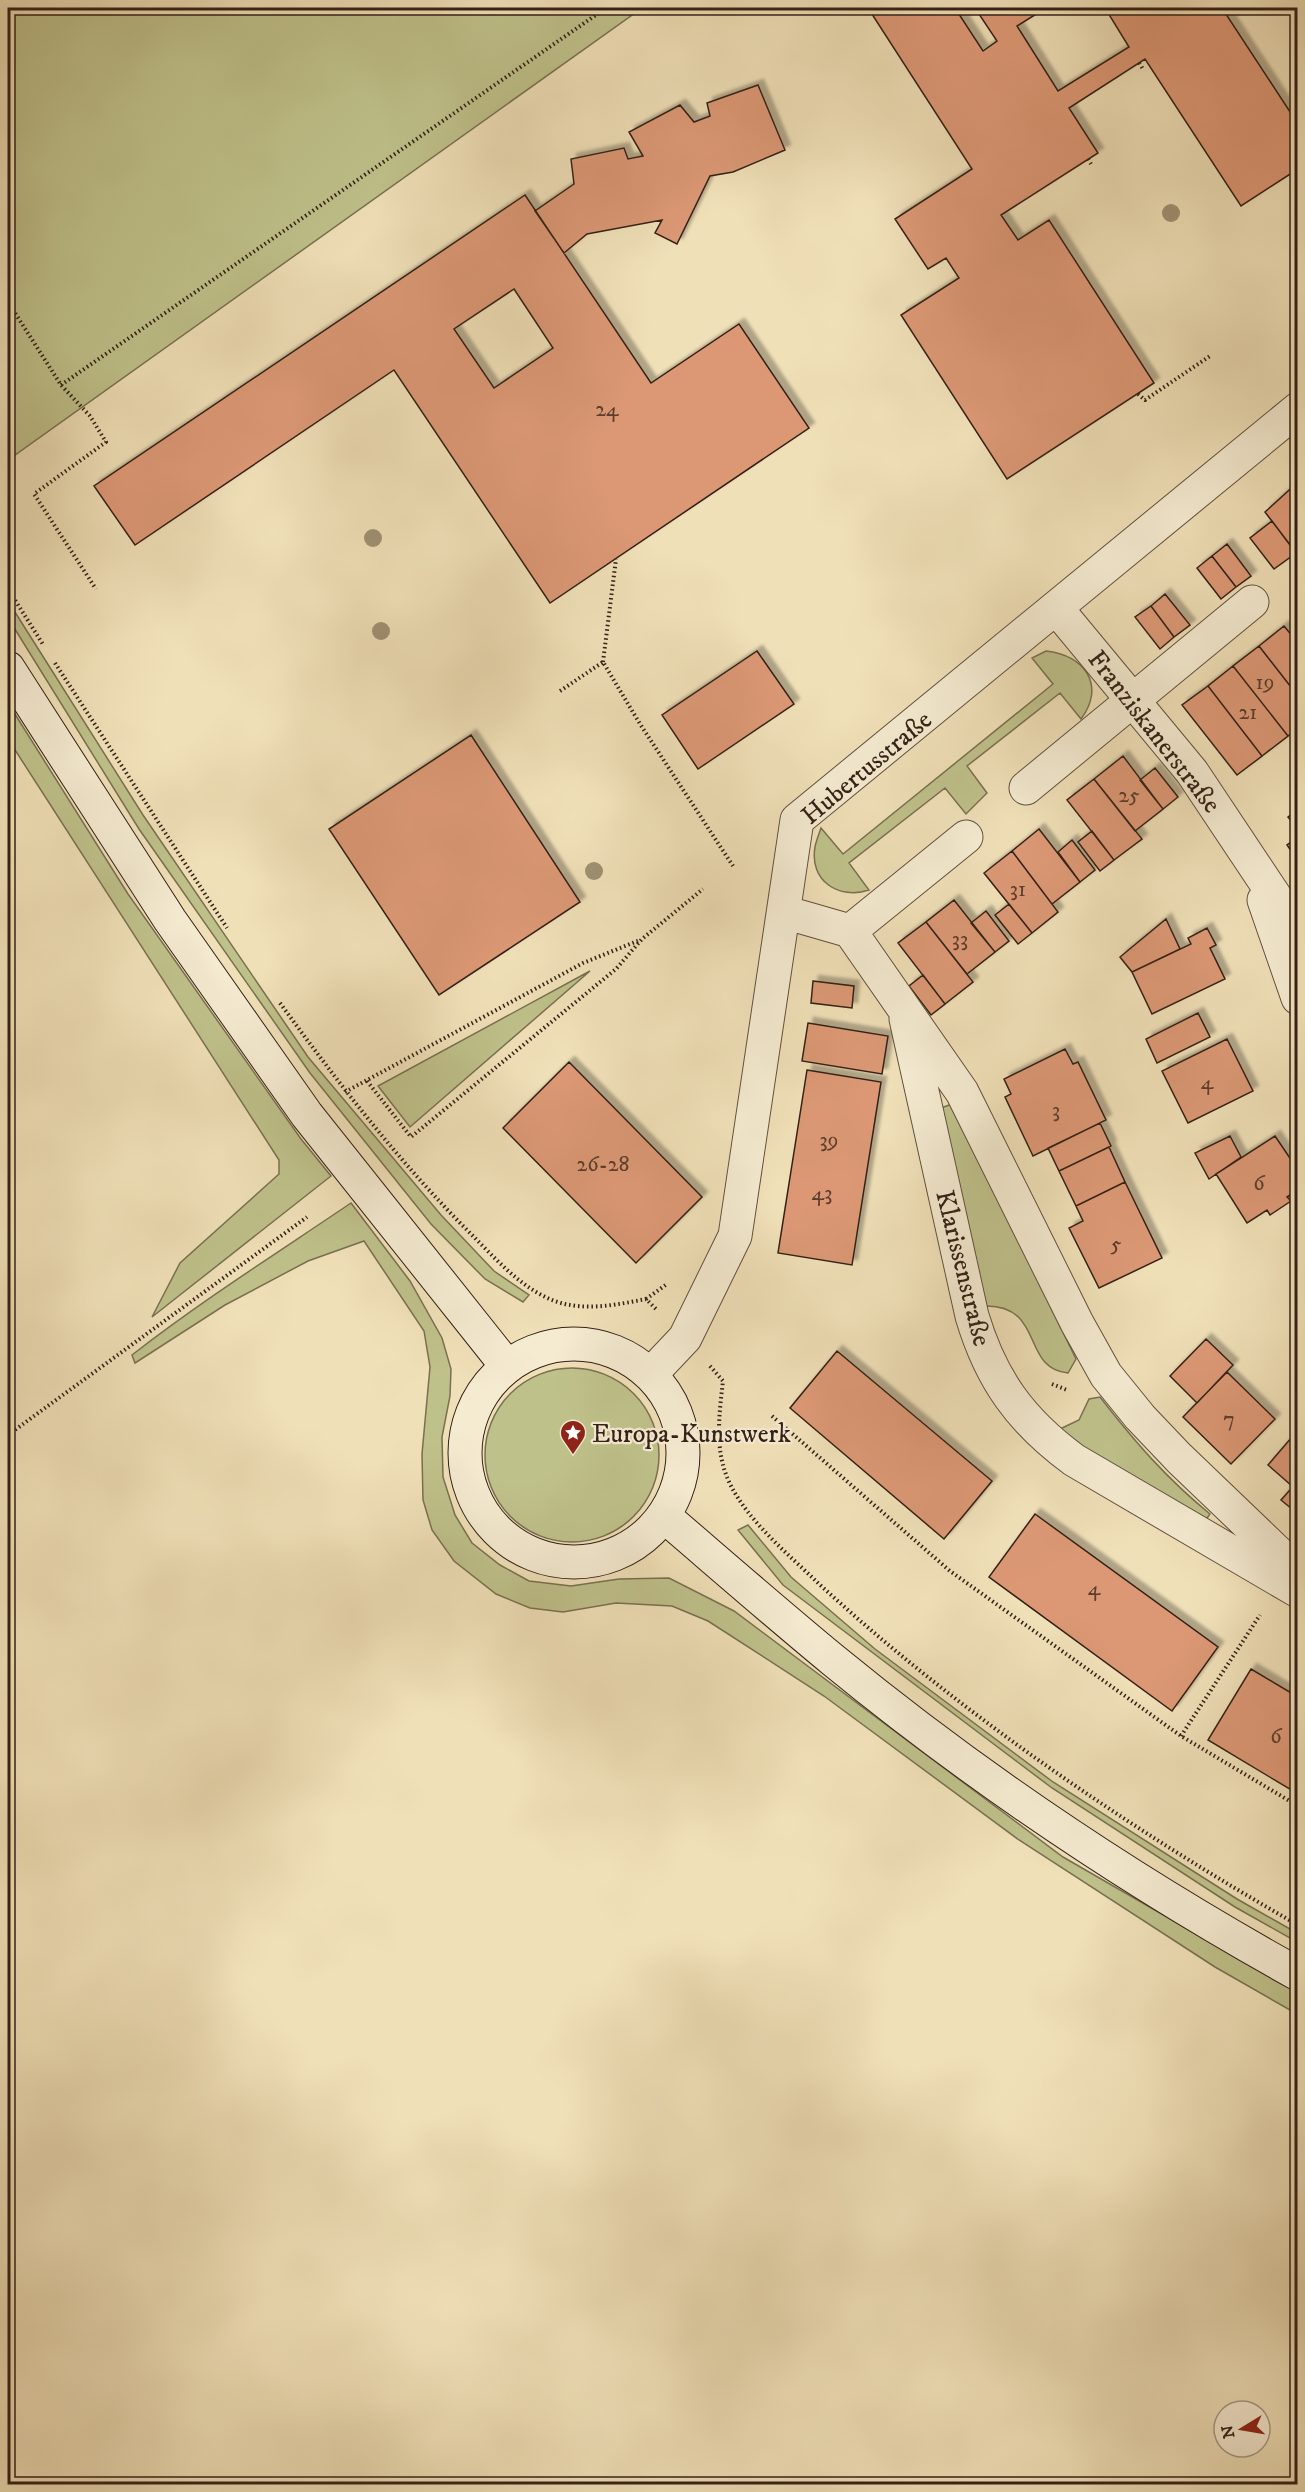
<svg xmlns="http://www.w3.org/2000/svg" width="1305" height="2492" font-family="'IM FELL DW Pica',serif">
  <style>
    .green { fill: #bfc18b; stroke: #797051; stroke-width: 1.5 }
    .building { fill: #dc9875; stroke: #332017; stroke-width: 1.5; fill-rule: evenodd; filter: url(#shadow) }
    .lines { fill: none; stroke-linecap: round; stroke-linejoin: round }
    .street-casing { stroke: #62503f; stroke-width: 35 }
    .secondary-casing { stroke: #332017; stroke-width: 35 }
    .path { stroke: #332017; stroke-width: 4; stroke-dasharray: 1.5 3; stroke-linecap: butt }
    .street { stroke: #f5ebd1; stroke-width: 33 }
    .secondary { stroke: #f5ebd1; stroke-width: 33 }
    .tree { fill: #9f9173 }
    .labels { text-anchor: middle; stroke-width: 4.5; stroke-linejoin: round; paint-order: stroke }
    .number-label { font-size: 22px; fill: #5d3e2e }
    .street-label { font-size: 26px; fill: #332017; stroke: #f5ebd1 }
    .poi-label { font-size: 26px; fill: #332017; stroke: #f5ebd1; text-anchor: start }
  </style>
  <defs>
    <filter id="shadow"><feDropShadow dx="5.5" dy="-5.5" stdDeviation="1.5" flood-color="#0004"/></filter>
  </defs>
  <rect width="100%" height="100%" fill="#f0e0b8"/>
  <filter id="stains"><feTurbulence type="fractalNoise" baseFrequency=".00333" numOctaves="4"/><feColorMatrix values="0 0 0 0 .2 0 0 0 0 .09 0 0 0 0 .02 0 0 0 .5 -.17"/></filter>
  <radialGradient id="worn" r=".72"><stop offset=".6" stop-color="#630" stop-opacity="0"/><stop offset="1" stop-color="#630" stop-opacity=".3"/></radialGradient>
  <path class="green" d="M8 8H642L8 460Z
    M8 601 143 815 308 1057 441 1215 494 1271 529 1295 523 1302 485 1279 431 1224 310 1073 139 829 8 618Z
    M1046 651C1085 655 1106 686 1081 719L1060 693 967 766 987 793 966 814 945 788 849 863 869 890C839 900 809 881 815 847 816 841 819 834 821 828L843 854 1053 684 1032 658Z
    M8 703 128 894 301 1139 331 1176 152 1317 180 1263 279 1174V1160L8 739Z
    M590 971 410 1127 378 1086Z
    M952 1104 1076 1359 1068 1373C1021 1369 1045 1305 985 1306L941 1108Z
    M351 1203 410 1281 442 1338 451 1369 450 1396 442 1437 443 1477 455 1515 472 1543 500 1565 529 1581 571 1586 619 1579 669 1578 734 1611 1063 1857 1297 1992V2014L1215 1967 1019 1840 824 1696 708 1621 672 1606 616 1603 563 1612 530 1608 496 1594 454 1561 432 1530 423 1500 422 1454 430 1367 424 1331 364 1241 308 1261 225 1305 135 1363 132 1355C203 1300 277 1253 351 1203Z
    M485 1455a87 87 0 1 1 174 0a87 87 0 1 1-174 0Z
    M1100 1397C1135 1442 1166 1478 1210 1514L1205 1521 1096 1456 1060 1429 1079 1420 1089 1399Z
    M748 1525 791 1577 875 1649 1053 1782 1237 1899 1297 1933V1942L1235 1907 1052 1788 783 1585 738 1530Z"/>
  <path class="building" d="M868 8H955L983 51 997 41 975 8H1046L1017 26 1058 91 1129 47 1105 8H1222L1298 124V169L1241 206 1145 59 1069 108 1098 153 1001 215 1018 240 1049 220 1154 383 1007 479 901 315 959 278 946 258 928 269 895 219 972 169Z
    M758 85 785 150 733 172 710 176 677 244 655 233 662 220 587 234 564 253 535 211 574 184 571 159 624 148 628 159 643 156 629 132 680 105 694 122 710 116 707 103Z
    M525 195 651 383 739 324 809 428 550 603 394 370 135 545 94 486ZM514 289 553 348 494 388 454 329Z
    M1298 482V547L1294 550 1265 512Z
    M1272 521 1296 553 1274 569 1250 538Z
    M1227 544 1251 576 1236 587 1212 556Z
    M1212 556 1236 587 1221 599 1197 568Z
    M1165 594 1190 625 1174 637 1151 606Z
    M1151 606 1174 637 1160 649 1135 617Z
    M1284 626 1298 643V696L1259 646Z
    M1259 646 1298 696V728L1288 736 1233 666Z
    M757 651 794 704 698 769 662 715Z
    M1233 666 1288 736 1262 756 1208 686Z
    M1208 686 1262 756 1237 775 1182 705Z
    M471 735 580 902 439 995 329 829Z
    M1123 756 1163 809 1135 831 1094 779Z
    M1155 768 1178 797 1163 809 1140 780Z
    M1094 779 1142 839 1114 860 1067 800Z
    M1298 809V829L1288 817Z
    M1039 829 1080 882 1052 904 1012 851Z
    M1092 831 1114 860 1100 871 1078 842Z
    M1298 837V861L1287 845Z
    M1072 840 1095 870 1080 882 1058 852Z
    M1012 851 1058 912 1032 933 984 873Z
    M954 900 995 952 967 974 926 922Z
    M1009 904 1032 933 1018 944 995 915Z
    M986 911 1009 941 995 952 971 923Z
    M1166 919 1180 949 1132 972 1120 957Z
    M926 922 973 982 945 1004 898 943Z
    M1207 928 1216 945 1210 948 1225 979 1152 1014 1132 972 1191 944 1188 938Z
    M923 975 945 1004 931 1015 909 986Z
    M813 981 854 986 852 1008 811 1003Z
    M1198 1013 1210 1037 1157 1063 1146 1039Z
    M808 1023 888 1036 882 1074 802 1061Z
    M1227 1039 1253 1091 1188 1123 1162 1071Z
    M1065 1049 1073 1064 1078 1062 1106 1120 1033 1156 1005 1097 1011 1094 1004 1079Z
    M569 1062 702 1197 636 1263 503 1128Z
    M807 1070 881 1082 852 1265 778 1253Z
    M1100 1123 1111 1146 1059 1171 1048 1148Z
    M1230 1136 1241 1157 1209 1179 1195 1153Z
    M1275 1136 1298 1170V1190L1287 1197 1291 1201 1270 1215 1267 1210 1247 1223 1216 1174Z
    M1109 1147 1125 1182 1076 1206 1059 1171Z
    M1125 1182 1162 1258 1099 1288 1069 1228 1083 1221 1076 1206Z
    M1206 1339 1233 1365 1197 1403 1170 1376Z
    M837 1351 992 1481 944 1539 790 1408Z
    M1227 1372 1275 1419 1231 1464 1183 1417Z
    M1298 1430V1481L1292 1486 1268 1465Z
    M1298 1481V1514L1281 1500Z
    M1035 1514 1218 1647 1172 1711 989 1577Z
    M1251 1669 1298 1697V1794L1208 1740Z"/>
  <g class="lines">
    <defs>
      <path id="street" d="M1057 609 1192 772 1298 931
        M1026 788 1252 602
        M1264 900 1298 998
        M784 912 850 931 962 1092 1077 1323 1106 1375 1140 1417 1179 1458 1298 1572
        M850 931 966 837
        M906 1019 972 1316C991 1380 1021 1421 1074 1460L1298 1591
        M651 1374 685 1338 735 1236 797 820 1298 409"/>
      <path id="secondary" d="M8 668 170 920 307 1115 506 1365
        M465 1453a109 109 0 1 1 218 0a109 109 0 1 1-218 0Z
        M664 1516C720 1564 776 1613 833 1660 978 1779 1134 1883 1298 1974"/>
    </defs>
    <use href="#street" class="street-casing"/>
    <use href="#secondary" class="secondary-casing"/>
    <path class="path" d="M1139 63 1143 69
      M1088 159 1091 164
      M8 302 61 385 90 416 106 442 34 494 96 589
      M61 385 606 8
      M1138 394 1145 400 1210 356
      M8 589 44 646
      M603 662 616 559
      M55 663 227 928
      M560 691 603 662 640 724 733 866
      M280 1003C339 1084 400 1163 471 1234 495 1258 520 1287 552 1300 582 1312 616 1305 646 1299L656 1309
      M367 1081 411 1137 616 969 642 939 703 889
      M345 1092 583 963 640 940
      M646 1299 667 1284
      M710 1366 723 1381C719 1416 714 1451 730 1484 749 1522 787 1553 817 1582 956 1711 1133 1831 1298 1925
      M1052 1384 1067 1390
      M772 1416 950 1571 1181 1736 1298 1806
      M8 1435 307 1217
      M1181 1736 1260 1615
      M1291 2484 1298 2480"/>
    <use href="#street" class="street"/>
    <use href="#secondary" class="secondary"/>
  </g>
  <g class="tree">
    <circle cx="1171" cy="213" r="9"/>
    <circle cx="373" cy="538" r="9"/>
    <circle cx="381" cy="631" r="9"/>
    <circle cx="594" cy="871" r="9"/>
  </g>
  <defs>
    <symbol id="sight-pin" viewBox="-11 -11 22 30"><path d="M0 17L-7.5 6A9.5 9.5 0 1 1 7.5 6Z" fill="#8f2418" stroke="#f5ebd1"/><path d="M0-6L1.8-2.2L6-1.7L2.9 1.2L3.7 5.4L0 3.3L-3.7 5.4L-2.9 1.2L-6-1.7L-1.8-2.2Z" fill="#fff"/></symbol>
  </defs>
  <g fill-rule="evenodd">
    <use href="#sight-pin" x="558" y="1418" width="30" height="40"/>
  </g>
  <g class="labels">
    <g class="number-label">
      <text x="607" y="416">24</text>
      <text x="1265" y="689">19</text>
      <text x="1248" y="719">21</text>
      <text x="1129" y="802">25</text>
      <text x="1018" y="896">31</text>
      <text x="960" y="946">33</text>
      <text x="1207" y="1089">4</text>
      <text x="1056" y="1117">3</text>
      <text x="829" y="1147">39</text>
      <text x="603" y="1171">26-28</text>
      <text x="1259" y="1190">6</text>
      <text x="822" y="1200">43</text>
      <text x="1116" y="1251">5</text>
      <text x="1229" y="1426">7</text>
      <text x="1094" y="1595">4</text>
      <text x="1276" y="1743">6</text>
    </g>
    <g class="street-label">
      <text transform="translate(1155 731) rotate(52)" y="9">Franziskanerstraße</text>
      <text transform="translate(866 767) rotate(-40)" y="9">Hubertusstraße</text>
      <text transform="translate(964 1268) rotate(76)" y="9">Klarissenstraße</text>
    </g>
    <g class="poi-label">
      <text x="592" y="1442">Europa-Kunstwerk</text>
    </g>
  </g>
  <rect width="1305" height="2492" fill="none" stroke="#f0e0b8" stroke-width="30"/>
  <rect x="9" y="9" width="1287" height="2474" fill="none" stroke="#332017" stroke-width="3"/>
  <rect x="15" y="15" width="1275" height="2462" fill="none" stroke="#332017" stroke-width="1.5"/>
  <g transform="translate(1242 2429) rotate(259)"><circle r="28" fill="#f5ebd1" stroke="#a79a87" stroke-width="1.5"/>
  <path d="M0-4.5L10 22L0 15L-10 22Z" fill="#8f2418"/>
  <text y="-9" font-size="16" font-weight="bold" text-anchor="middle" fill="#332017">N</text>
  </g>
  <rect width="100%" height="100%" filter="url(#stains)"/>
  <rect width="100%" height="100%" fill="url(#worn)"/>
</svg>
